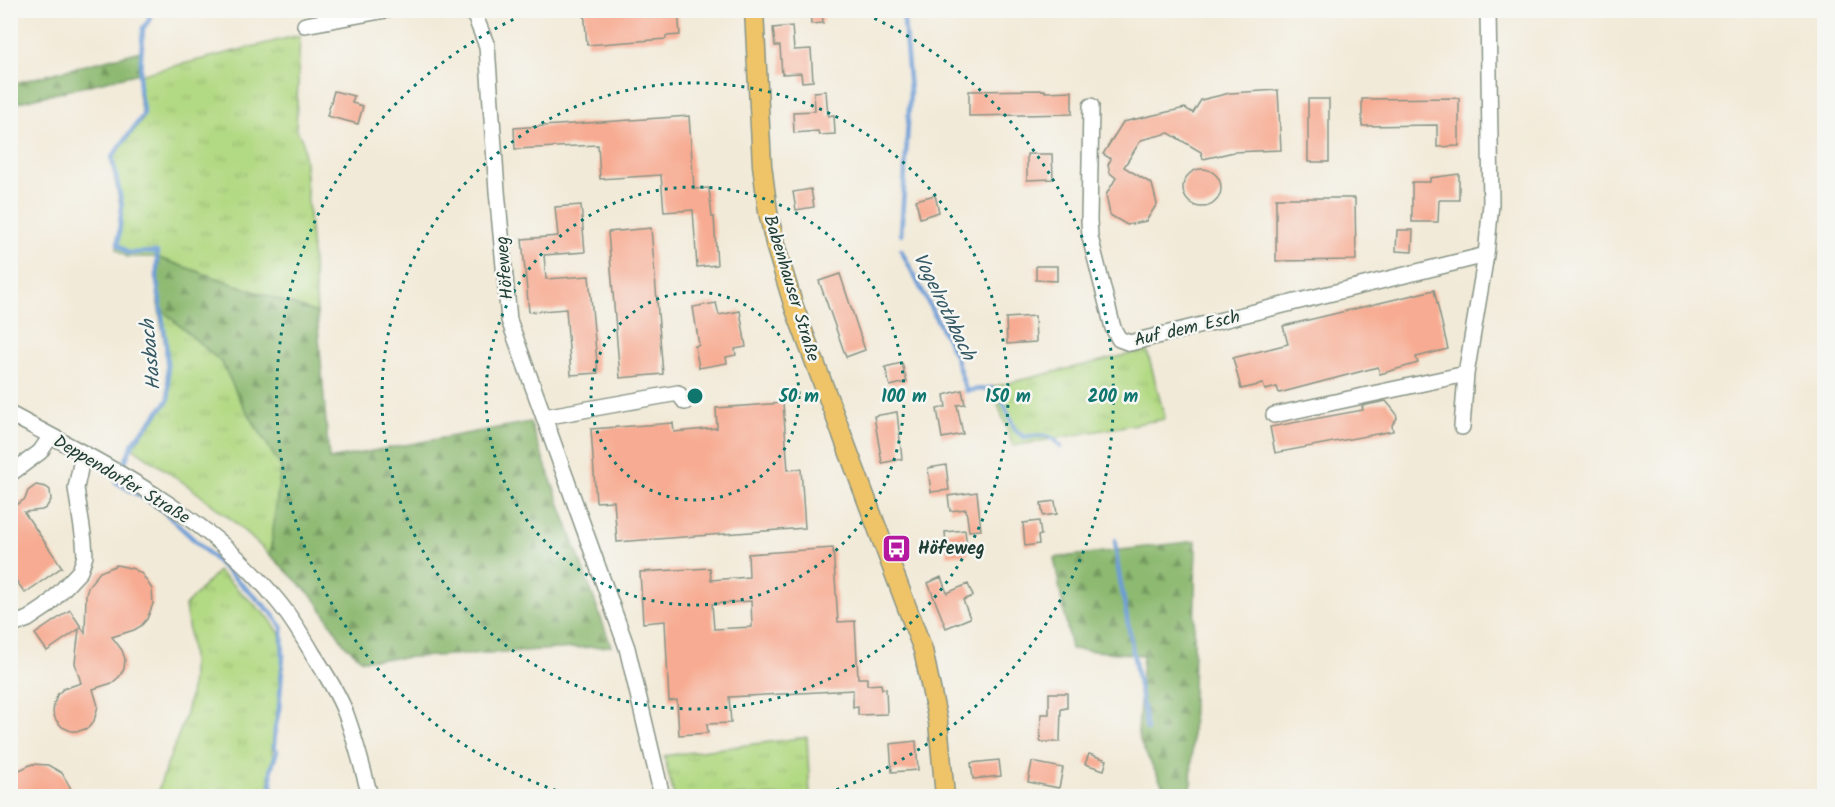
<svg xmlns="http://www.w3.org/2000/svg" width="1835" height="807" font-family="Kalam,sans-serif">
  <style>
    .grass { fill: url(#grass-tufts); stroke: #688b5c; stroke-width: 1.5 }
    .forest { fill: url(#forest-firs); stroke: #567b52; stroke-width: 1.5 }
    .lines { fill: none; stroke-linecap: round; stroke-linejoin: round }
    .stream { stroke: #6c9dd6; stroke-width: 4.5 }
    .building { fill: #f7ab92; fill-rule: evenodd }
    .minor-casing { stroke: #889486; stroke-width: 18 }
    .major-casing { stroke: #889486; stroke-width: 21 }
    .minor { stroke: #fff; stroke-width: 15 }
    .major { stroke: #efc469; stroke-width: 18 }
    .ring { fill: none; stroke: #0f766e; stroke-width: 3; stroke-dasharray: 3 6 }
    .labels { text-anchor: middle; stroke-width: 5; stroke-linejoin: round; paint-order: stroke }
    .street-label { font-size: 18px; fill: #1f3d34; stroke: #f6f6f2 }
    .poi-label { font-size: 18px; font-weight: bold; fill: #1f3d34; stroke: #f6f6f2; text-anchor: start }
    .water-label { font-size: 20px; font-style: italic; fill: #365a65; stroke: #f6f6f2 }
    .centre { fill: #0f766e; stroke: #f6f6f2; stroke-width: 3 }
    .ring-label { font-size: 18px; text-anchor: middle; font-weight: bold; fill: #0f766e; stroke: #f6f6f2; stroke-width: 5; stroke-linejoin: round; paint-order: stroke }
  </style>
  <defs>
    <pattern id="grass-tufts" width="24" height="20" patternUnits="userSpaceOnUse" patternTransform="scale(1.5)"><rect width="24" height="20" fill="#b2d983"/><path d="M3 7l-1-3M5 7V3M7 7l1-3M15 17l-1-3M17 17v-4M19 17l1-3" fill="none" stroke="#99bb72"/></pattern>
    <pattern id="forest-firs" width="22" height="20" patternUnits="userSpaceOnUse" patternTransform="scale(1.5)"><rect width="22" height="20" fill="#8db971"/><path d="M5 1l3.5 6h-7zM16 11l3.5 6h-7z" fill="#73985e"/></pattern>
  </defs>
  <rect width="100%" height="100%" fill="#f6f6f2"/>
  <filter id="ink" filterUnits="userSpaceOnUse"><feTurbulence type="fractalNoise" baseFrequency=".0167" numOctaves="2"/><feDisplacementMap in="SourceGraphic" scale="12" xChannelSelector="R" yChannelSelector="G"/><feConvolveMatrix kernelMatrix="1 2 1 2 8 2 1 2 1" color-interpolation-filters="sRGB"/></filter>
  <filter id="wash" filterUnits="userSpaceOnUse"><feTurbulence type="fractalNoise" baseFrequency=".008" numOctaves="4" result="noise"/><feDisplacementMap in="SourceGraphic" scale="24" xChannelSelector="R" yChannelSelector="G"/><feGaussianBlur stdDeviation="1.35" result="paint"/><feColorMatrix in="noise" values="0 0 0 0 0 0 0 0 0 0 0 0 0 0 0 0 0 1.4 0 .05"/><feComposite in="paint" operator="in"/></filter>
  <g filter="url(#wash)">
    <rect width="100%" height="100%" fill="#f2ead8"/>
    <path class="grass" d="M300 35 296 129 303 142 317 313 156 257H127L117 249 121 209 111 161 143 119 138 94 140 73 142 74Z
      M158 304 160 308 222 363 240 400 281 467 270 555 232 520 191 488 132 447 168 403 165 346Z
      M1147 350 1165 419 1013 446 992 387Z
      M218 571 269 618 280 634 282 662 277 716 273 736 272 753 275 758 269 775 270 796H157C164 767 178 741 186 713 197 676 191 642 185 606Z
      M807 737 810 796H674L664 756Z"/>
    <path class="forest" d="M141 51 140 73 11 104V84Z
      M156 257 317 313 329 459 530 422 611 646 362 660 344 644 315 599 270 555 281 467 240 400 222 363 160 308 158 304Z
      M1196 541 1191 796H1188L1164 788 1142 746 1138 733 1143 655 1071 649 1054 558Z"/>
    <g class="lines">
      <path class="stream" d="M149 10 150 19 143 28 139 89 144 114 112 157 122 205 118 244 128 253 157 252V282L166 342 169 399 133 443 116 482 159 507 271 612 282 627 283 656 279 709 275 729 274 747 277 751 271 769 272 796
        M901 234 910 91 903 10
        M901 250 955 355 966 391 990 388 999 392 1015 430 1024 437C1040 435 1050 432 1061 447
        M1115 540 1118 568 1147 730"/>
    </g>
    <g id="blocks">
      <path class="building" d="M584 10H678L680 35 666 36V39L587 45Z
        M810 10H822L823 23 811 24Z
        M792 26 794 50 811 49 813 81 802 82 801 73 782 74 780 46H775L773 28Z
        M1045 90V92L1072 91V114L969 116V91Z
        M1278 90 1281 150 1234 152 1203 159 1201 152 1169 133 1141 140 1124 167 1152 184 1157 204 1146 221 1127 225 1110 215 1106 195 1116 178 1110 173 1108 165 1111 159 1103 154 1123 122 1185 108 1193 113 1201 100 1230 93Z
        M334 91 354 96 352 103 363 106 358 124 327 116Z
        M826 91 828 116 834 115 835 134 819 135 818 131 794 133 793 112 815 111 814 92Z
        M1459 98V146L1437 147V125L1362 126V99Z
        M1308 99H1329V162H1308Z
        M689 116 694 189 709 188 712 217H714L717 265 697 267 693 210 664 212 661 175 600 179 598 145 515 149 514 128Z
        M1027 154H1052L1053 179 1027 180Z
        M1183 188a19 19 0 1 1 38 0a19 19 0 1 1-38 0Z
        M1459 174V200H1439L1438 222H1412V182H1430V178Z
        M811 189 814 207 796 210 793 192Z
        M935 195 939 212 920 218 916 200Z
        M1276 198H1355L1356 260 1276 261Z
        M581 205 585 252 544 255 546 279 589 276 598 373 571 375 566 309 529 312 522 239 558 236 555 207Z
        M651 228 663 374 620 378 608 232Z
        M1397 230H1413L1412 252 1396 251Z
        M1036 266H1057V281L1036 280Z
        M840 274 865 350 846 357 819 281Z
        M1434 290 1448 349 1416 357 1418 363 1380 374 1378 367 1279 393 1277 387 1265 390 1263 384 1241 389 1233 358 1288 344 1283 326Z
        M716 303 719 315 740 311 746 347 735 349 736 355 726 357 727 363 699 368 695 346 699 345 693 307Z
        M1035 316 1036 342 1007 344 1006 318Z
        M902 363 907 382 890 386 885 367Z
        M962 390 965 404 957 405 963 434 942 438 937 409 946 407 944 395Z
        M1386 401 1396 413 1397 418 1392 425 1393 431 1275 453 1270 427 1363 410 1362 406Z
        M783 403 788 470 801 469 805 528 617 542 614 501 596 502 591 429 673 423 674 432 717 428 716 408Z
        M897 412 902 459 882 463 874 416Z
        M946 465 949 490 931 492 928 468Z
        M36 485 46 487 50 490 51 500 46 508 42 510 24 512 62 567 25 593 10 572V509L25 499 28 491Z
        M977 492 981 530 969 531 966 509 950 511 948 496Z
        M1055 501 1057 514 1043 516 1041 503Z
        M1039 521 1041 535 1038 536 1039 544 1025 546 1023 523Z
        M965 530 968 554 947 556 945 532Z
        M833 548 838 622 855 621 858 678H867V685L881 684 882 689 886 688 887 714 858 715V706L853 707V690L729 697 731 723 707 724 708 733 679 735 677 700 669 701 665 621 643 623 640 572 710 568 711 580 749 577 748 554ZM751 601 752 627 714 629 712 604Z
        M117 565 134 569 142 574 152 589 153 604 147 619 141 626 134 630 112 637 122 650 125 659 124 669 119 677 112 683 93 689 98 706 94 721 88 728 79 731H71L62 727 56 720 53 713 54 704 57 695 63 689 81 683 75 663 79 629 47 651 35 634 70 610 85 633 86 594 89 585 100 572Z
        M941 577 947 593 968 584 973 596 963 600 970 618 946 628 928 583Z
        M1049 693H1067V708L1061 709 1060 742H1040L1041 714H1049Z
        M916 741 918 770 892 772 890 744Z
        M1089 754 1107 760 1104 770 1085 764Z
        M999 760 1001 776 973 779 971 763Z
        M1032 762 1063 768 1059 788 1028 782Z
        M32 764 48 765 62 773 70 787 72 796H10V778L17 771Z"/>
    </g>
  </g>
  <g filter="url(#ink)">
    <use href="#blocks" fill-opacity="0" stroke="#889486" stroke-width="1.5"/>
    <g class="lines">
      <defs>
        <path id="minor" d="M466 10 475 16 487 46 497 191 509 320 627 648 662 796
          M305 25 386 10
          M1091 106 1089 220 1090 237 1113 328 1119 339 1130 343 1145 339 1486 255
          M10 414C107 466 211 516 280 604 292 619 303 637 313 654 324 671 336 690 344 709 355 737 362 767 370 796
          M1274 415 1466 374
          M544 417 678 393 685 402
          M1462 427 1466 374 1486 255 1491 204 1488 10
          M10 474 40 452 51 436
          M10 626 28 619 46 607 80 571 85 556 84 541 76 488 83 454"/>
        <path id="major" d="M754 10 762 165 768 212 776 248 794 307 923 650 938 722 945 796"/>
      </defs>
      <use href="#minor" class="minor-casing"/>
      <use href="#major" class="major-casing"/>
      <use href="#minor" class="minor"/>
      <use href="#major" class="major"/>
    </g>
  </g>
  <g class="ring">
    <circle cx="695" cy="396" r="104"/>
    <circle cx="695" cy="396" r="209"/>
    <circle cx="695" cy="396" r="313"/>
    <path d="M573 796A418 418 0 0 1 532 11M858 11A418 418 0 0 1 817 796"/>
  </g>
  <defs>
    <symbol id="bus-square" viewBox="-11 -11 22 22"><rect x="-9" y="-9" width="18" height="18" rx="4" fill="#b5179e" stroke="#f6f6f2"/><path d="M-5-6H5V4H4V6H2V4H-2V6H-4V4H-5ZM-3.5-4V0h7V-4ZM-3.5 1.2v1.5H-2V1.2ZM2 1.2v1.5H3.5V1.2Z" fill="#fff"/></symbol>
  </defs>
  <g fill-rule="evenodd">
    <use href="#bus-square" x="880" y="532" width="33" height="33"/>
  </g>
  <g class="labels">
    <g class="street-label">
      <text transform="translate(504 268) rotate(-95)" y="6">Höfeweg</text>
      <text transform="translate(792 288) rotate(73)" y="6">Babenhauser Straße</text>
      <text transform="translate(1187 328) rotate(-13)" y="6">Auf dem Esch</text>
      <text transform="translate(122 479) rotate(31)" y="6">Deppendorfer Straße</text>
    </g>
    <g class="poi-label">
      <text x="918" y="554">Höfeweg</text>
    </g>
    <g class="water-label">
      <text transform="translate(945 306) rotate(64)" y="7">Vogelrothbach</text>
      <text transform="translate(150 355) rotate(-95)" y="7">Hasbach</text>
    </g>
  </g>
  <circle cx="695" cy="396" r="9" class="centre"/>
  <g class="ring-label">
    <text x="799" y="402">50 m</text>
    <text x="904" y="402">100 m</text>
    <text x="1008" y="402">150 m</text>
    <text x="1113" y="402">200 m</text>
  </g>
  <rect width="1835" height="807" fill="none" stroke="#f6f6f2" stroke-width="36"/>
</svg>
